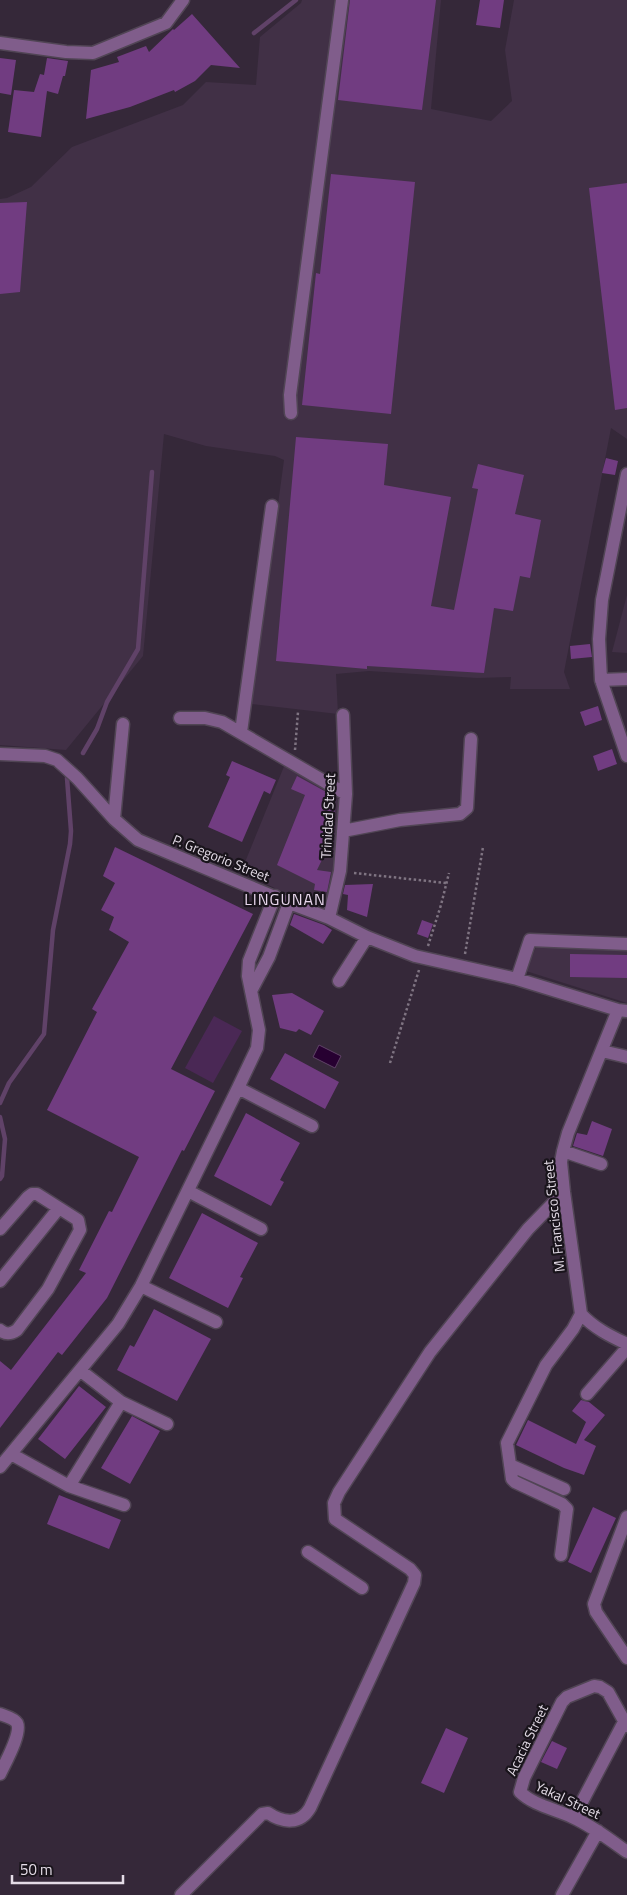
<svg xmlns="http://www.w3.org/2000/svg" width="627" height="1895" font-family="'Titillium Web',sans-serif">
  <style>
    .built { fill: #413046 }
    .green { fill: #4a2855 }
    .water { fill: #270031; stroke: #604268 }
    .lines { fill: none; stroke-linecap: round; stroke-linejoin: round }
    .stream { stroke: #604268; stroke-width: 4.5 }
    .building { fill: #713c81 }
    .minor-casing { stroke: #514555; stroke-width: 15 }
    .path { stroke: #7f7482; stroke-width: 2.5; stroke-dasharray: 2.5 2.5; stroke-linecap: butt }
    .minor { stroke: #805d8b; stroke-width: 12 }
    .labels { text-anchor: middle; stroke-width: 4.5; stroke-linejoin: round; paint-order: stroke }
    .street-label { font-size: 14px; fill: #e4dce7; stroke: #19141b }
    .quarter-label { font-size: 16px; letter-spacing: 1px; fill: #e7d6ec; stroke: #19141b }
  </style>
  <rect width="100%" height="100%" fill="#352839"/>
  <path class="built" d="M302 0H441L431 109 491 121 512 101 505 50 514 0H627V439L611 428 564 672 570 689H510L511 677 477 678 369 671 336 674 338 714 251 704 284 460 275 456 206 446 164 434 143 656 66 750 0 745V199L7 198 31 187 72 147 183 105 206 82 256 85 260 37 301 3Z
    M627 595V653L612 652Z
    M285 764 342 795 336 871 329 905 281 891 241 872Z
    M536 947 627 949V1003L526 971Z"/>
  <path class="green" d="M214 1016 242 1031 213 1083 185 1068Z"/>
  <path class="water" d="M319 1045 341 1056 335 1068 313 1057Z"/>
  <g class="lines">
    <path class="stream" d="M254 33 296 0
      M83 753 97 729 107 702 138 649 152 472
      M0 1103 9 1083 44 1034 53 930 70 844 71 831 67 778
      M0 1117 5 1139 2 1176 0 1179"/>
  </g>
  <path class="building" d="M350 0H436L422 110 338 100Z
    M480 0H504L500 28 476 25Z
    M192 14 240 68 211 65 195 81 175 92 174 90 130 107 86 119 91 70 119 62 117 57 146 46 149 52 173 29 174 30Z
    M0 58 16 60 11 95 0 93Z
    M47 58 68 61 65 76H63L58 94 47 91 41 137 8 132 14 90 34 92 40 74 44 75Z
    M331 174 415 182 391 414 302 405 316 273 320 274Z
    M627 183V408L615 410 589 188Z
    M27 202 20 292 0 294V203Z
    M296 437 388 444 384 485 451 497 431 606 454 610 478 489 472 488 478 464 524 475 515 514 541 520 530 578 520 576 513 611 494 608 484 673 367 666V669L276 661Z
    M606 458 618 461 615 475 602 473Z
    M590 644 592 657 571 659 570 646Z
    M598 706 602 720 585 726 580 712Z
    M612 749 617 764 598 771 593 756Z
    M232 761 276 780 270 794 264 791 242 842 208 827 230 777 226 775Z
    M297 776 330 794 326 804 335 808 334 835 317 870 331 872 327 892 314 890 315 884 277 865 305 795 291 789Z
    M115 847 253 914 171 1069 215 1091 184 1151 182 1150 107 1298 62 1355 58 1352 0 1428V1361L11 1370 86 1273 79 1270 109 1211 112 1212 139 1157 47 1110 97 1012 92 1009 129 942 109 930 114 917 101 910 115 883 103 876Z
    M373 884 367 917 347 910 348 895 343 894 345 885Z
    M294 914 324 925 332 930 323 944 290 925Z
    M422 920 433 924 428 938 417 934Z
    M570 954 627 955V978L570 977Z
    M292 993 324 1011 311 1035 299 1029 296 1032 280 1028 272 995Z
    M285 1053 339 1082 325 1109 270 1079Z
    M246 1113 300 1143 280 1180 284 1182 271 1206 214 1176Z
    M592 1121 612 1129 603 1156 573 1146 577 1133 587 1135Z
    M202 1213 258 1243 240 1277 243 1278 228 1308 169 1278Z
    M154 1309 211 1339 177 1401 117 1370 130 1345 134 1347Z
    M79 1386 106 1407 65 1459 38 1439Z
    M581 1400 589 1402 605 1415 584 1440 596 1446 584 1475 564 1468 516 1445 528 1420 576 1444 586 1422 572 1411Z
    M132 1416 160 1431 130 1484 101 1468Z
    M59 1495 121 1520 109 1549 47 1524Z
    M593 1507 616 1518 591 1573 568 1562Z
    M446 1728 468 1738 444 1793 421 1783Z
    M552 1741 567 1748 557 1769 541 1762Z"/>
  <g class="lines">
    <defs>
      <path id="minor" d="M0 43 66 52 93 53 166 23 183 0
        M291 413 290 395 342 0
        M627 474 602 600 599 639 601 680 627 756
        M601 680 627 679
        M180 718H205L222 722 346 794
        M241 732 272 506
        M0 754 45 756 57 760 77 778 114 819 138 840 289 903 329 918 367 937 415 956 517 979 618 1010 627 1011
        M114 819 123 724
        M343 831 400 820 460 814 467 808 471 739
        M329 918 340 871 346 794 343 715
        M517 979 530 940 627 944
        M339 981 367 937
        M251 991 269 957 289 903
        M618 1010 568 1133 563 1151 561 1162 564 1192 581 1314C594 1328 610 1336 627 1344
        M602 1051 627 1057
        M238 1088 312 1126
        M563 1151 601 1164
        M188 1191 261 1229
        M0 1229 28 1197 32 1194H37L78 1220 80 1230 48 1289 17 1330C11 1334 6 1335 0 1330
        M0 1281 59 1208
        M141 1286 216 1322
        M81 1371 121 1402 167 1424
        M587 1394 627 1348
        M11 1454 69 1486 124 1505
        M510 1465 564 1489
        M0 1467 118 1324 141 1286 238 1088 257 1048 259 1030 248 976 249 961 275 896
        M69 1486 121 1402
        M627 1517 594 1604 596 1612 627 1658
        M308 1552 362 1588
        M561 1555 567 1509 562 1504 515 1482 512 1479 507 1443 546 1365 573 1329 581 1314
        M0 1714C5 1716 14 1718 17 1723 22 1733 5 1763 0 1774
        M627 1726 608 1692 600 1687 594 1686 567 1697 562 1702 524 1778 520 1792C533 1805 555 1809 572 1817 592 1826 609 1839 627 1852
        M574 1817 624 1722
        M181 1895 262 1814 268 1813C283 1823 300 1825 310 1808L414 1583 415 1575 410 1569 335 1519 334 1503 339 1492 430 1352 528 1229 564 1192
        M562 1895 598 1831"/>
    </defs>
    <use href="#minor" class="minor-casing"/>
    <path class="path" d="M295 750 298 712
      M354 873 446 883
      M428 946 441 905 449 873
      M465 954 483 847
      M390 1063 419 970"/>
    <use href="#minor" class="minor"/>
  </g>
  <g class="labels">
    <g class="street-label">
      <text transform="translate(328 816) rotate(-87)" y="5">Trinidad Street</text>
      <text transform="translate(221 858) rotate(22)" y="5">P. Gregorio Street</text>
      <text transform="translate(554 1216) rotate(-96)" y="5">M. Francisco Street</text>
      <text transform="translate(527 1740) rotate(-64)" y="5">Acacia Street</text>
      <text transform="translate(568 1800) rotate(25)" y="5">Yakal Street</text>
    </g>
    <g class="quarter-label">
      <text x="285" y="905">LINGUNAN</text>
    </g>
  </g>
  <path d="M12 1875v8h111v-8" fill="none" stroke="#e4dce7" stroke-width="2.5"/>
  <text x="20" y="1875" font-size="15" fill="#e4dce7" stroke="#19141b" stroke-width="4" paint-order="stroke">50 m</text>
</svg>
